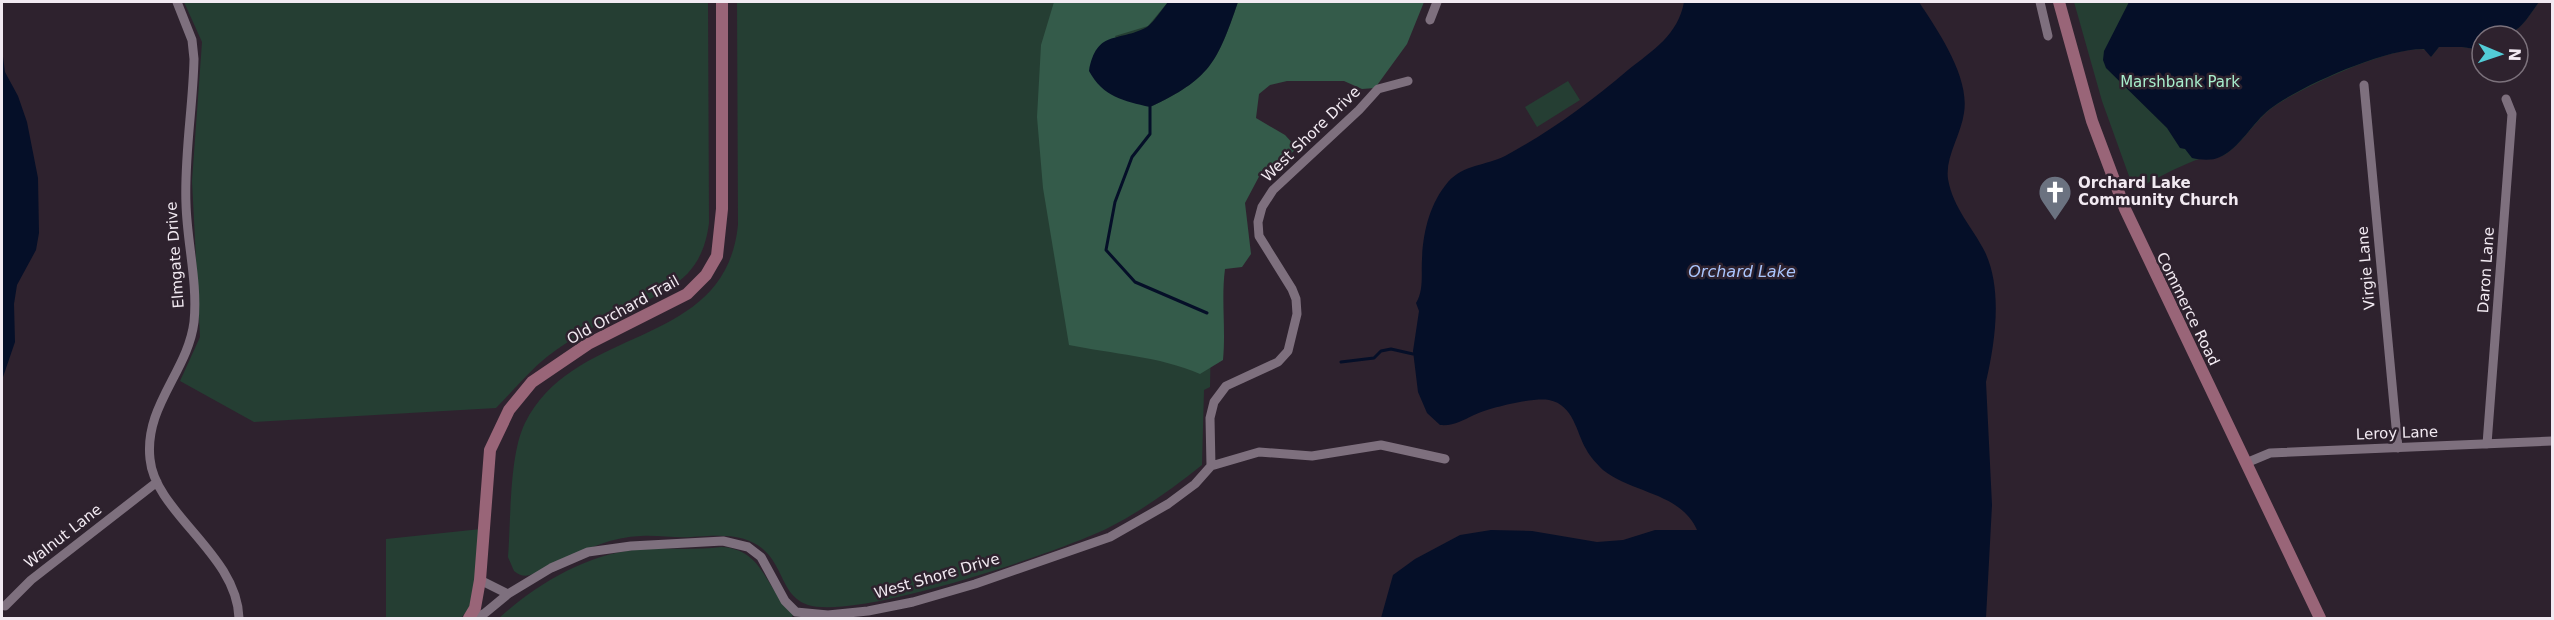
<svg xmlns="http://www.w3.org/2000/svg" width="2554" height="620" font-family="'DejaVu Sans',sans-serif">
  <style>
    .green { fill: #253e33 }
    .forest { fill: #345b4a }
    .water { fill: #050f28 }
    .lines { fill: none; stroke-linecap: round; stroke-linejoin: round }
    .stream { stroke: #050f28; stroke-width: 3 }
    .street { stroke: #7e707e; stroke-width: 9 }
    .secondary { stroke: #996578; stroke-width: 12 }
    .labels { text-anchor: middle; stroke-width: 5; stroke-linejoin: round; paint-order: stroke }
    .park-label { font-size: 15px; fill: #a8eecd; stroke: #2e222e }
    .street-label { font-size: 15px; fill: #f2eaf2; stroke: #2e222e }
    .poi-label { font-size: 15px; font-weight: bold; fill: #f2eaf2; stroke: #2e222e; text-anchor: start }
    .water-label { font-size: 16px; font-style: italic; fill: #aac5fc; stroke: #2e222e }
  </style>
  <rect width="100%" height="100%" fill="#2e222e"/>
  <path class="green" d="M184 2H708L709 223C702 279 668 290 625 311 599 324 571 338 548 356 529 371 513 391 496 408L254 422 180 381 200 337 192 181 202 42Z
    M737 2H1300L1216 76 1210 387 1204 390 1202 465C1173 488 1142 511 1108 528 1057 553 858 620 808 605 788 598 785 581 775 564 756 531 723 535 691 537 674 538 657 535 641 536 613 537 588 548 563 560 553 565 542 572 530 575 524 577 519 575 514 571L508 557C511 520 509 455 525 423 576 322 725 351 738 225Z
    M2074 2H2539C2519 30 2518 36 2482 36V50L2462 47H2439L2431 57 2427 50C2398 42 2291 91 2268 111 2253 124 2242 143 2226 154 2216 161 2206 156 2196 160 2175 168 2154 180 2134 190L2102 101Z
    M1568 81 1580 100 1537 127 1525 107Z
    M481 529 475 601 461 618H386V539Z
    M721 547C767 549 764 594 798 615L792 616V618H499C536 585 583 556 633 550 662 547 691 551 721 547Z"/>
  <path class="forest" d="M1054 2H1168L1148 26 1115 36 1150 107C1210 79 1217 63 1238 2H1424L1407 44 1375 88 1362 89 1344 81H1287L1270 85 1259 94 1256 118 1285 135 1297 148 1284 160 1263 169 1245 203 1251 254 1242 267 1225 269C1221 300 1226 329 1223 360L1200 374C1159 356 1112 354 1069 345L1043 188 1037 117 1041 45Z"/>
  <path class="water" d="M1168 2H1238C1217 63 1210 79 1150 107 1124 101 1103 97 1089 71 1097 29 1117 43 1147 27 1154 22 1162 9 1168 2Z
    M1684 2H1919C1938 31 1970 77 1964 113 1961 135 1945 157 1948 179 1953 208 1973 228 1985 252 2003 290 1995 343 1986 382L1992 505 1986 618H1381L1393 575 1415 559 1460 535 1491 530 1532 531 1597 542 1623 540 1655 530H1697C1680 492 1633 494 1603 470 1597 464 1590 457 1586 449 1576 432 1574 405 1549 400 1533 397 1488 408 1474 415 1461 421 1455 426 1440 425L1427 413 1418 392 1413 351 1419 311 1416 303C1424 290 1421 274 1422 259 1423 232 1430 203 1448 182 1464 164 1485 166 1505 156 1551 131 1588 104 1628 70 1653 50 1678 35 1684 2Z
    M2129 2H2539C2519 30 2518 36 2482 36V50L2462 47H2439L2431 57 2424 49C2386 48 2300 86 2270 109 2252 123 2240 148 2220 157 2212 161 2201 160 2192 158L2185 149 2180 148 2167 128 2106 68 2103 60 2104 51Z
    M2 49 5 72 18 96 27 122 38 178 39 233 36 250 17 285 14 304 15 342 2 380Z"/>
  <g class="lines">
    <path class="stream" d="M1150 107V134L1132 157 1115 202 1106 250 1135 282 1207 313
      M1341 362 1374 358 1381 351 1391 349 1413 354"/>
    <path class="street" d="M177 2 192 40 194 59C193 107 184 156 186 204 187 243 198 283 194 322 188 371 144 406 150 459 155 513 237 554 239 618
      M2040 2 2048 36
      M1430 20 1437 2
      M2364 85 2398 448
      M2487 444 2512 114 2506 99
      M2246 463 2270 453 2552 441
      M1211 466 1210 418 1214 402 1226 386 1278 362 1288 351 1297 314 1296 299 1292 289 1259 236 1258 222 1262 207 1273 190 1359 110 1378 89 1408 81
      M480 580 508 594
      M5 606 31 580 157 482
      M472 614 479 616 485 613 508 594 551 568 588 552 631 546 723 541 748 547 761 557 785 601 796 612 828 615 868 611 913 602 975 584 1110 537 1168 504 1195 484 1211 466 1259 452 1312 456 1381 445 1445 459"/>
    <path class="secondary" d="M2059 2 2092 121 2125 209 2320 618
      M469 618 475 608 480 580 490 450 509 410 532 382 588 344 687 294 706 275 717 256 722 209V2"/>
  </g>
  <defs>
    <symbol id="church-pin" viewBox="-11 -11 22 30"><path d="M0 17L-7.5 6A9.5 9.5 0 1 1 7.5 6Z" fill="#6b7280" stroke="#2e222e"/><path d="M-1.2-6h2.4v3.5h3.3v2.4h-3.3V6h-2.4V-.1h-3.3v-2.4h3.3Z" fill="#fff"/></symbol>
  </defs>
  <g fill-rule="evenodd">
    <use href="#church-pin" x="2036" y="173" width="38" height="52"/>
  </g>
  <g class="labels">
    <g class="park-label">
      <text x="2180" y="87">Marshbank Park</text>
    </g>
    <g class="street-label">
      <text transform="translate(1311 134) rotate(-44)" y="5">West Shore Drive</text>
      <text transform="translate(175 255) rotate(-94)" y="5">Elmgate Drive</text>
      <text transform="translate(2366 268) rotate(-95)" y="5">Virgie Lane</text>
      <text transform="translate(2486 270) rotate(-86)" y="5">Daron Lane</text>
      <text transform="translate(2188 309) rotate(64)" y="5">Commerce Road</text>
      <text transform="translate(623 310) rotate(-29)" y="5">Old Orchard Trail</text>
      <text transform="translate(2397 433) rotate(-2)" y="5">Leroy Lane</text>
      <text transform="translate(63 536) rotate(-38)" y="5">Walnut Lane</text>
      <text transform="translate(937 576) rotate(-16)" y="5">West Shore Drive</text>
    </g>
    <g class="poi-label">
      <text x="2078" y="188">Orchard Lake<tspan x="2078" dy="17">Community Church</tspan></text>
    </g>
    <g class="water-label">
      <text x="1742" y="277">Orchard Lake</text>
    </g>
  </g>
  <rect width="2554" height="620" fill="none" stroke="#f2eaf2" stroke-width="6"/>
  <g transform="translate(2500 54) rotate(92)"><circle r="28" fill="#2e222e" stroke="#7c727c" stroke-width="1.5"/>
  <path d="M0-4.5L10 22L0 15L-10 22Z" fill="#52ccd6"/>
  <text y="-9" font-size="16" font-weight="bold" text-anchor="middle" fill="#f2eaf2">N</text>
  </g>
</svg>
